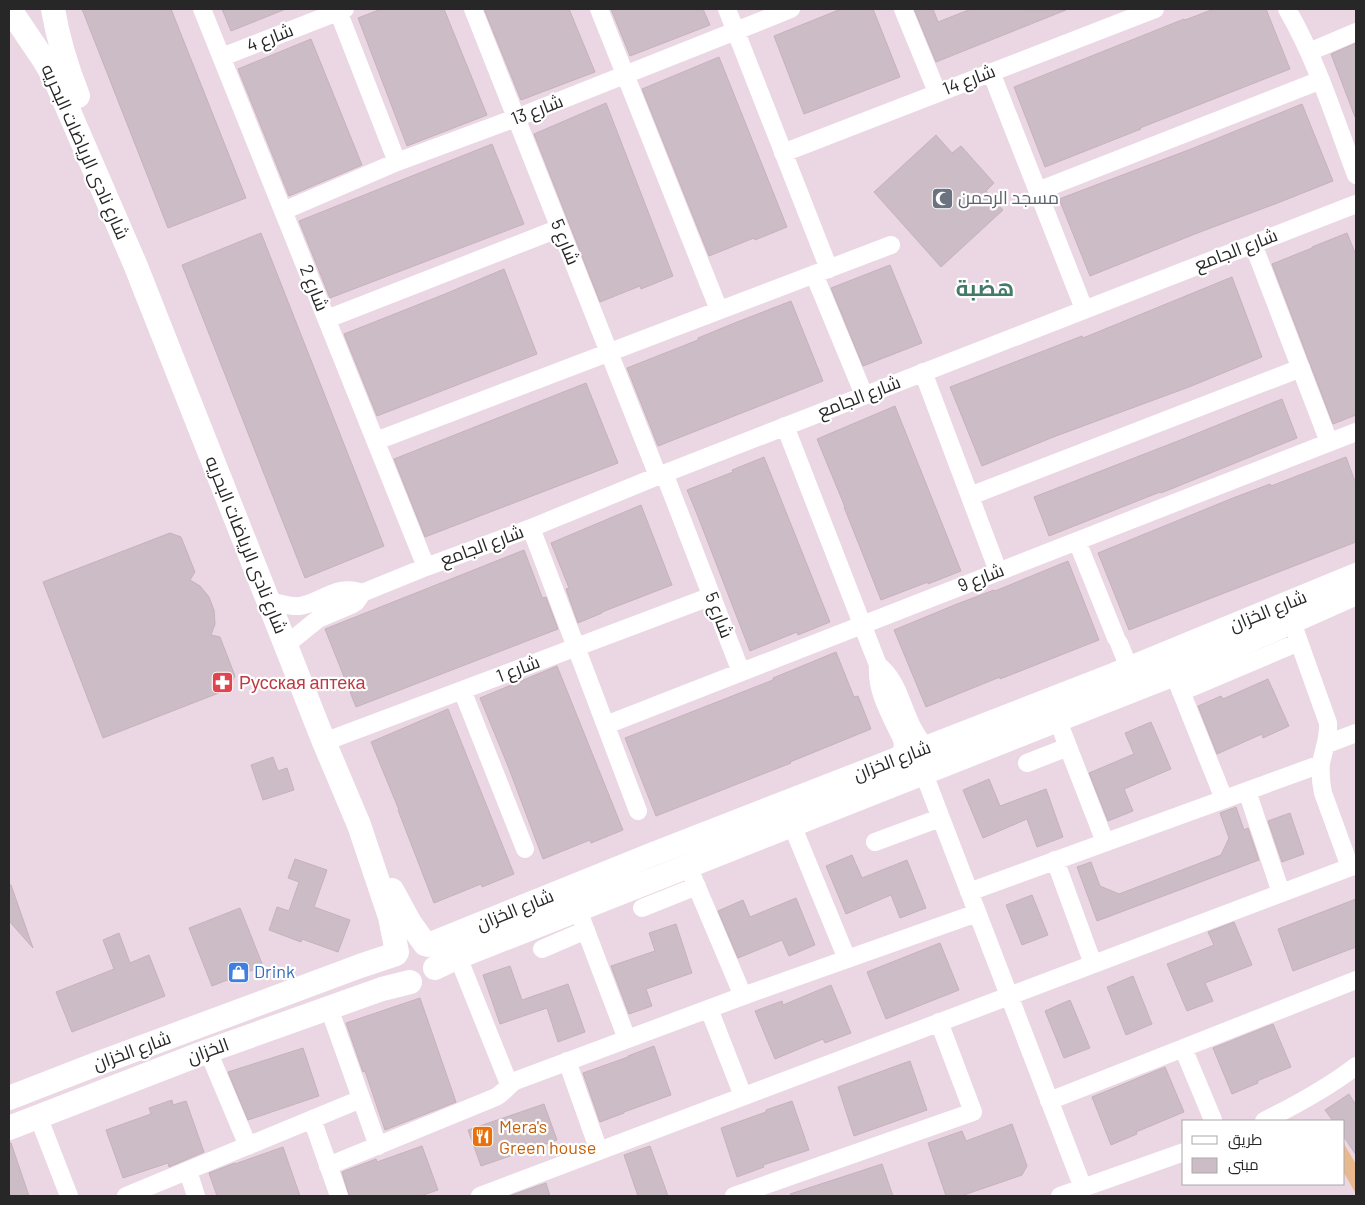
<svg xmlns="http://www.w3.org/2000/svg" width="1365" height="1205" font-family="Barlow,Cairo,sans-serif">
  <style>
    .grass { fill: #e8b98d }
    .building { fill: #ccbcc6; stroke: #c6b1bc }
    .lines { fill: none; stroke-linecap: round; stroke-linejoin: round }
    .street { stroke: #fff; stroke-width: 18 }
    .secondary { stroke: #fff; stroke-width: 24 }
    .labels { text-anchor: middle; stroke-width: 4.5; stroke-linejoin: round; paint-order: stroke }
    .street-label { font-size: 18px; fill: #272727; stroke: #fff }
    .worship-label { font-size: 18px; fill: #5b616d; stroke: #fff; text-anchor: start }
    .health-label { font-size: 18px; fill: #be3a42; stroke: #fff; text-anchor: start }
    .shop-label { font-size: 18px; fill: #366cbe; stroke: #fff; text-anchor: start }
    .food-label { font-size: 18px; fill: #c56008; stroke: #fff; text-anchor: start }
    .district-label { font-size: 22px; font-weight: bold; fill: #447b68; stroke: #fff }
  </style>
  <rect width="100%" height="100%" fill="#ebd6e3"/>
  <path class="grass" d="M1344 1144 1356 1164V1194L1344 1173Z"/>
  <path class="building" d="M82 9H171L246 198 168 228Z
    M222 9H286L231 31Z
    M381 9H444L487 115 407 146 358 18Z
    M484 9H569L595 72 521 100Z
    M611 9H703L710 25 630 56Z
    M841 9H873L900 77 804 114 774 36Z
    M914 9H933L938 22 971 9 1066 10 936 62Z
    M1214 9H1266L1290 69 1140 128 1141 129 1045 167 1014 87 1184 19 1185 20Z
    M311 39 362 165 289 196 238 69Z
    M1356 43V117H1355L1331 54Z
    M719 57 787 227 755 240 754 238 709 256 642 89Z
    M606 103 673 276 641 289 640 286 600 302 534 134Z
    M1302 104 1333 181 1275 204 1200 232 1090 276 1059 199 1191 149Z
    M936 135 952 153 961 146 994 183 986 191 1003 210 941 267 874 192Z
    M492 144 524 224 330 298 299 221Z
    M261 233 384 546 305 578 182 265Z
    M1347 233 1356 255V415L1333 424 1272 264 1312 248V247Z
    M890 265 922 343 863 366 831 288Z
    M504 269 537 354 377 416 344 334 445 294Z
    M1232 277 1262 357 1189 387 1056 436 982 466 950 387 1046 350 1082 336 1083 338Z
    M791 301 823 381 658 446 627 368 698 340V338L732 324Z
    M586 383 618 463 425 537 394 459Z
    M1282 399 1297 438 1161 493 1160 492 1049 536 1034 497 1183 439Z
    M895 406 961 571 928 584V582L881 600 844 507H845L817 439Z
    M764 457 830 622 798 635 797 632 750 651 697 514 687 490 733 472 732 470Z
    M1346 457 1356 484V542L1129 630 1098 553 1233 498 1270 484 1271 486Z
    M641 505 672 585 602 612V613L578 623 566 589 569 588 551 543Z
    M170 533 181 537 195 572 190 580 200 586 209 597 214 610 215 624 211 635 220 637 235 676 229 689 103 738 43 582Z
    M524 550 542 597 543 598 546 597 558 629 356 707 325 629Z
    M1068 561 1099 640 1000 679V677L926 707 894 630 957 604 994 590 995 591Z
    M836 652 854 697 858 696 871 729 790 762 791 763 656 816 625 738 773 680V678Z
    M557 666 623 830 591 843 590 840 543 859 508 766 480 698Z
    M1268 679 1289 726 1263 738 1262 734 1217 754 1198 706 1221 696 1223 699Z
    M448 709 514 874 482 887 481 884 434 903 398 810H399L371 742Z
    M1151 722 1171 769 1124 789 1133 811 1108 821 1089 773 1134 754 1125 733Z
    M273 757 278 771 287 768 294 790 263 800 251 765Z
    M989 779 1000 806 1046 789 1063 837 1037 847 1027 819 983 838 963 790Z
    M1236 807 1244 830 1248 828 1259 860 1097 921 1077 867 1091 862 1100 886 1119 894 1221 855 1229 838 1220 813Z
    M1290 813 1304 854 1282 862 1268 821Z
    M852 855 862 878 907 860 926 908 900 918 891 895 846 914 826 866Z
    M295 859 327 870 314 907 350 920 338 952 302 939 301 942 269 930 277 907 289 911 299 882 288 878Z
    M9 885H11L33 948 9 921Z
    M1032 895 1048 935 1022 945 1006 905Z
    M796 898 815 945 789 956 782 940 738 958 718 911 743 900 750 917Z
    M1356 899V947L1293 971 1278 929Z
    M240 908 263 966 212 986 189 928Z
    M1234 922 1252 965 1205 983 1213 1001 1187 1011 1167 964 1214 945 1208 932Z
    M676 924 692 973 646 989 652 1006 629 1014 611 966 655 951 649 933Z
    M119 933 130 963 149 955 165 996 72 1032 56 992 114 969 103 940Z
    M940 943 959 990 886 1019 867 972Z
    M510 966 522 1000 568 984 585 1032 558 1042 547 1008 500 1024 483 975Z
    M1133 976 1152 1024 1126 1035 1107 987Z
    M831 985 851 1033 825 1043 823 1039 775 1059 755 1011 782 1001 783 1005Z
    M420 998 456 1102 385 1130 365 1071 363 1072 346 1023Z
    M1070 1000 1090 1048 1064 1058 1045 1011Z
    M1273 1024 1291 1067 1257 1081 1258 1083 1232 1094 1213 1048Z
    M654 1046 671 1095 624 1112V1113L600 1122 583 1073 628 1057V1056Z
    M303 1048 319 1096 248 1120 228 1072Z
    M910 1061 927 1110 854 1136 838 1087Z
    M1165 1067 1184 1112 1136 1132 1137 1134 1111 1145 1092 1097Z
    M1349 1094 1356 1105V1155L1344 1137V1121H1333L1325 1110Z
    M172 1100 173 1105 186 1101 204 1152 169 1167 168 1163 123 1178 106 1130 151 1114 149 1108Z
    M792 1101 809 1150 763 1165 764 1167 737 1177 721 1128 766 1112V1110Z
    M544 1104 557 1140 481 1166 468 1130Z
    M1012 1124 1027 1166 1022 1175 961 1196H946L928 1143 962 1131 966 1141Z
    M9 1143H11L29 1196H9Z
    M422 1146 438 1190 420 1196H349L342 1172 376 1159 377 1162Z
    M650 1146 668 1196H638L624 1155Z
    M283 1147 300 1196H217L209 1173 235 1163V1164Z
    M882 1164 893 1196H791L790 1194Z
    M546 1183 550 1196H509Z"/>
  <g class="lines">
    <path class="street" d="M202 9 426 567
      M473 9 658 476
      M599 9 719 310
      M727 9 829 269
      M903 9 937 92
      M1287 9C1317 61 1335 119 1356 175
      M338 11 397 162
      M1309 52 1356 32
      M222 57 345 9
      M991 72 1084 309
      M783 153 1155 9
      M1038 191 1321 80
      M283 211 397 162 516 118 791 9
      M1253 244 1329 442
      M814 274 864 395
      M327 319 560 228
      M923 372 998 571
      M785 426 878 665C876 691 890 714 901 737 904 745 903 751 898 758
      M376 441 891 245
      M664 473 741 672
      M970 496 1301 368
      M531 528 638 811
      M1077 541 1116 638
      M269 601C279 603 290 607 300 606 322 602 339 583 362 593
      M1288 611 1328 723C1329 737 1324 749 1321 763 1320 773 1321 783 1323 793L1350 867
      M1119 643 1129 668
      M286 645 318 619 351 605 356 602 362 593 426 567 531 528 658 476 1356 204
      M878 665C897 681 899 698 909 720 913 730 919 739 926 748
      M1174 674 1224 799
      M462 690 525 849
      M1181 692 1299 642
      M1058 721 1105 842
      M606 725 1356 432
      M324 742 712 596
      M1327 744 1356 733
      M1027 763 1068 747
      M924 774 1083 1188
      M1247 791 1281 893
      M792 825 847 959
      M875 842 940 818
      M1055 860 1093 964
      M688 866 743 996
      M969 892 1321 764
      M642 908 697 886
      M578 910 627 1039
      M542 949 586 930
      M458 957 509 1084
      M329 1008 378 1146
      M709 1009 743 1096
      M1183 1048 1213 1120
      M208 1051 248 1146
      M567 1061 599 1151
      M1049 1101 1356 980
      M38 1116 69 1196
      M312 1119 339 1196
      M1264 1121C1296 1105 1328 1088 1356 1066
      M328 1166 496 1097C504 1093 507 1086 515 1081L743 996 977 913
      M188 1171 196 1196
      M126 1196 361 1099
      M480 1196 1356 865
      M734 1196 973 1112 939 1022
      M1060 1196 1184 1152"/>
    <path class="secondary" d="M53 9C58 39 67 68 78 96
      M15 17 44 60 55 79 135 264 324 742 359 825 390 917 397 952
      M392 890 410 923 425 944
      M428 945 653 854 1111 676 1356 575
      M435 968 458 957 1174 674 1356 593
      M9 1098 94 1065 360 966 396 954
      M9 1128 208 1051 382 989 410 982"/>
  </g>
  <defs>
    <symbol id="mosque-square" viewBox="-11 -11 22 22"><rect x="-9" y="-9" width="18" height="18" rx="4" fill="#6b7280" stroke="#fff"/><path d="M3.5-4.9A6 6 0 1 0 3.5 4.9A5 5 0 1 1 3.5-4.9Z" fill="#fff"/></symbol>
    <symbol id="pharmacy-square" viewBox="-11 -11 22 22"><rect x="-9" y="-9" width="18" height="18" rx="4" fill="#e0444e" stroke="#fff"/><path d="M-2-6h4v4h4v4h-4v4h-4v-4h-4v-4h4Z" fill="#fff"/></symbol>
    <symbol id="shop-square" viewBox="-11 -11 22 22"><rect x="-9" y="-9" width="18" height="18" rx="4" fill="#3f7fe0" stroke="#fff"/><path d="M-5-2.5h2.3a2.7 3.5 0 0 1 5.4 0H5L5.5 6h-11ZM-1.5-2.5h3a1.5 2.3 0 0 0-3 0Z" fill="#fff"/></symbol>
    <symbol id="restaurant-square" viewBox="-11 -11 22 22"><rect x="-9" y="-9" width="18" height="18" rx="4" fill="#e8710a" stroke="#fff"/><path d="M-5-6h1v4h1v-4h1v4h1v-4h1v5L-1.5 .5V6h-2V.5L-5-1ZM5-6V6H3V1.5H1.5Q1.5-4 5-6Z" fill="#fff"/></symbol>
  </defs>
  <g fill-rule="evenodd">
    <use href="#mosque-square" x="930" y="186" width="25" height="25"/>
    <use href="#pharmacy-square" x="210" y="670" width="25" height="25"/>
    <use href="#shop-square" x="226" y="960" width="25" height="25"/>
    <use href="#restaurant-square" x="470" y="1124" width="25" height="25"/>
  </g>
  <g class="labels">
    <g class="street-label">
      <text transform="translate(270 38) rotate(-21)" y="6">شارع 4</text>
      <text transform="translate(969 80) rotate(-21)" y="6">شارع 14</text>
      <text transform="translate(537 110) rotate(-21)" y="6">شارع 13</text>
      <text transform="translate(85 152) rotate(66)" y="6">شارع نادى الرياضات البحريه</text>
      <text transform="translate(565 242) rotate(68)" y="6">شارع 5</text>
      <text transform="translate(1236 250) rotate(-21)" y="6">شارع الجامع</text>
      <text transform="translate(314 288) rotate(68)" y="6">شارع 2</text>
      <text transform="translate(859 397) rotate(-21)" y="6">شارع الجامع</text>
      <text transform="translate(246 545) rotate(68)" y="6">شارع نادى الرياضات البحريه</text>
      <text transform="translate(482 546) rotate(-20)" y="6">شارع الجامع</text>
      <text transform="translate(981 578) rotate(-21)" y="6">شارع 9</text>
      <text transform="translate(1268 611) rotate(-22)" y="6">شارع الخزان</text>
      <text transform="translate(719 615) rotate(69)" y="6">شارع 5</text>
      <text transform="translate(518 669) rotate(-21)" y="6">شارع 1</text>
      <text transform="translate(892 761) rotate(-21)" y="6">شارع الخزان</text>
      <text transform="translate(515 910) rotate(-22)" y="6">شارع الخزان</text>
      <text transform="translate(132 1051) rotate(-20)" y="6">شارع الخزان</text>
      <text transform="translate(208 1051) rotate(-20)" y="6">الخزان</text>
    </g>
    <g class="worship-label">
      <text x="958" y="204">مسجد الرحمن</text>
    </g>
    <g class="health-label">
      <text x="239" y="689">Русская аптека</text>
    </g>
    <g class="shop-label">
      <text x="254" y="978">Drink</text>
    </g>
    <g class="food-label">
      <text x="499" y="1133">Mera's<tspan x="499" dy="21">Green house</tspan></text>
    </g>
    <g class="district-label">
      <text x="985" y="296">هضبة</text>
    </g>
  </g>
  <rect width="1365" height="1205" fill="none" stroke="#272727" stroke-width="20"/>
  <rect x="1182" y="1120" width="162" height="65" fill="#ffffff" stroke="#a9a9a9"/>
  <rect x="1192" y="1136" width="25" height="8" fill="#ffffff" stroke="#a9a9a9"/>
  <text x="1228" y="1145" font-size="15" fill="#272727">طريق</text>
  <rect x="1192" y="1158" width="25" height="15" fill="#ccbcc6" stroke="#a9a9a9"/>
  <text x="1228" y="1170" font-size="15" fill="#272727">مبنى</text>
</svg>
